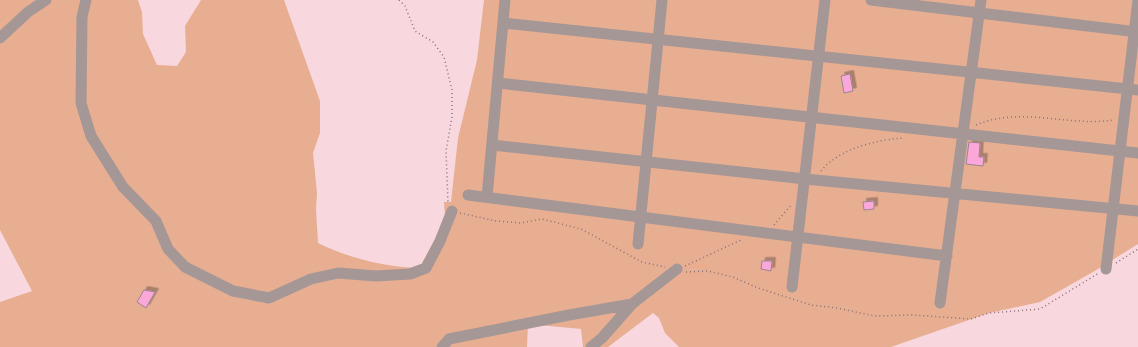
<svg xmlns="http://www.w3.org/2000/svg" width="1138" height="347" font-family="'Golos Text',sans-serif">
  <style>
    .green { fill: #e7ae92 }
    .building { fill: #faa8d9; stroke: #9c8391; filter: url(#shadow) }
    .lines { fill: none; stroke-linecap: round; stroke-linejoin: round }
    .path { stroke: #877277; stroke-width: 1.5; stroke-dasharray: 1 3; stroke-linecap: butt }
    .minor { stroke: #a49795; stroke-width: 11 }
  </style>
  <defs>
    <filter id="shadow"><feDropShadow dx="3.5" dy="-3.5" stdDeviation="0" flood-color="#0004"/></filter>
  </defs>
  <rect width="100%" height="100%" fill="#f8d8de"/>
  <path class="green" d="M0 0H138L142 12 143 34 157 65 177 66 186 52 185 26 201 0H284L320 101V133L313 153 317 193 316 209 318 243C349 258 384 267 419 268L437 237 445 217 444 202H451L458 138 477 60 484 0H1138V244L1093 272 1040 302 989 313 891 347H679L665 333 659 318 653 313 608 347H583L581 329 528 324 527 347H0V302L32 291 0 230Z"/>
  <path class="building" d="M850 74 853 91 844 93 841 76Z
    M969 142 980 143 979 157H984L983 166 966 164Z
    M874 201V209L864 210 863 202Z
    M762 261H772L771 271 761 269Z
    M144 290 155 292 146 308 137 302Z"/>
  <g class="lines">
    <path class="path" d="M399 0 405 6 415 31 433 42 444 57 452 90V117L446 151 448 203
      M976 125C1021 106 1068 127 1114 120
      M821 171C840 148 876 140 904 138
      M460 213 496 221 521 223 542 219 581 229 642 262 665 267
      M774 225 792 204
      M1116 263 1138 249
      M685 266 741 240
      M686 272 708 271 733 277 758 288 811 305 837 308 875 316 913 315 971 319 989 313 1040 309 1099 273"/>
    <path class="minor" d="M86 0 82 17 81 103 91 136 123 187 156 221 168 249 185 267 233 291 269 298 311 279 338 273 376 276 410 274 426 268 440 241 452 211
      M871 0 1138 32
      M503 23 1138 90
      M0 38 28 12 46 0
      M498 83 1138 153
      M492 145 805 179 1138 211
      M468 195 947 256
      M487 197 505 0
      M638 244 662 0
      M1106 269 1138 0
      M792 287 825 0
      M940 303 981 0
      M442 347 449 339 569 315 632 304 677 269
      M591 347 602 338 632 304"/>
  </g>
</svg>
